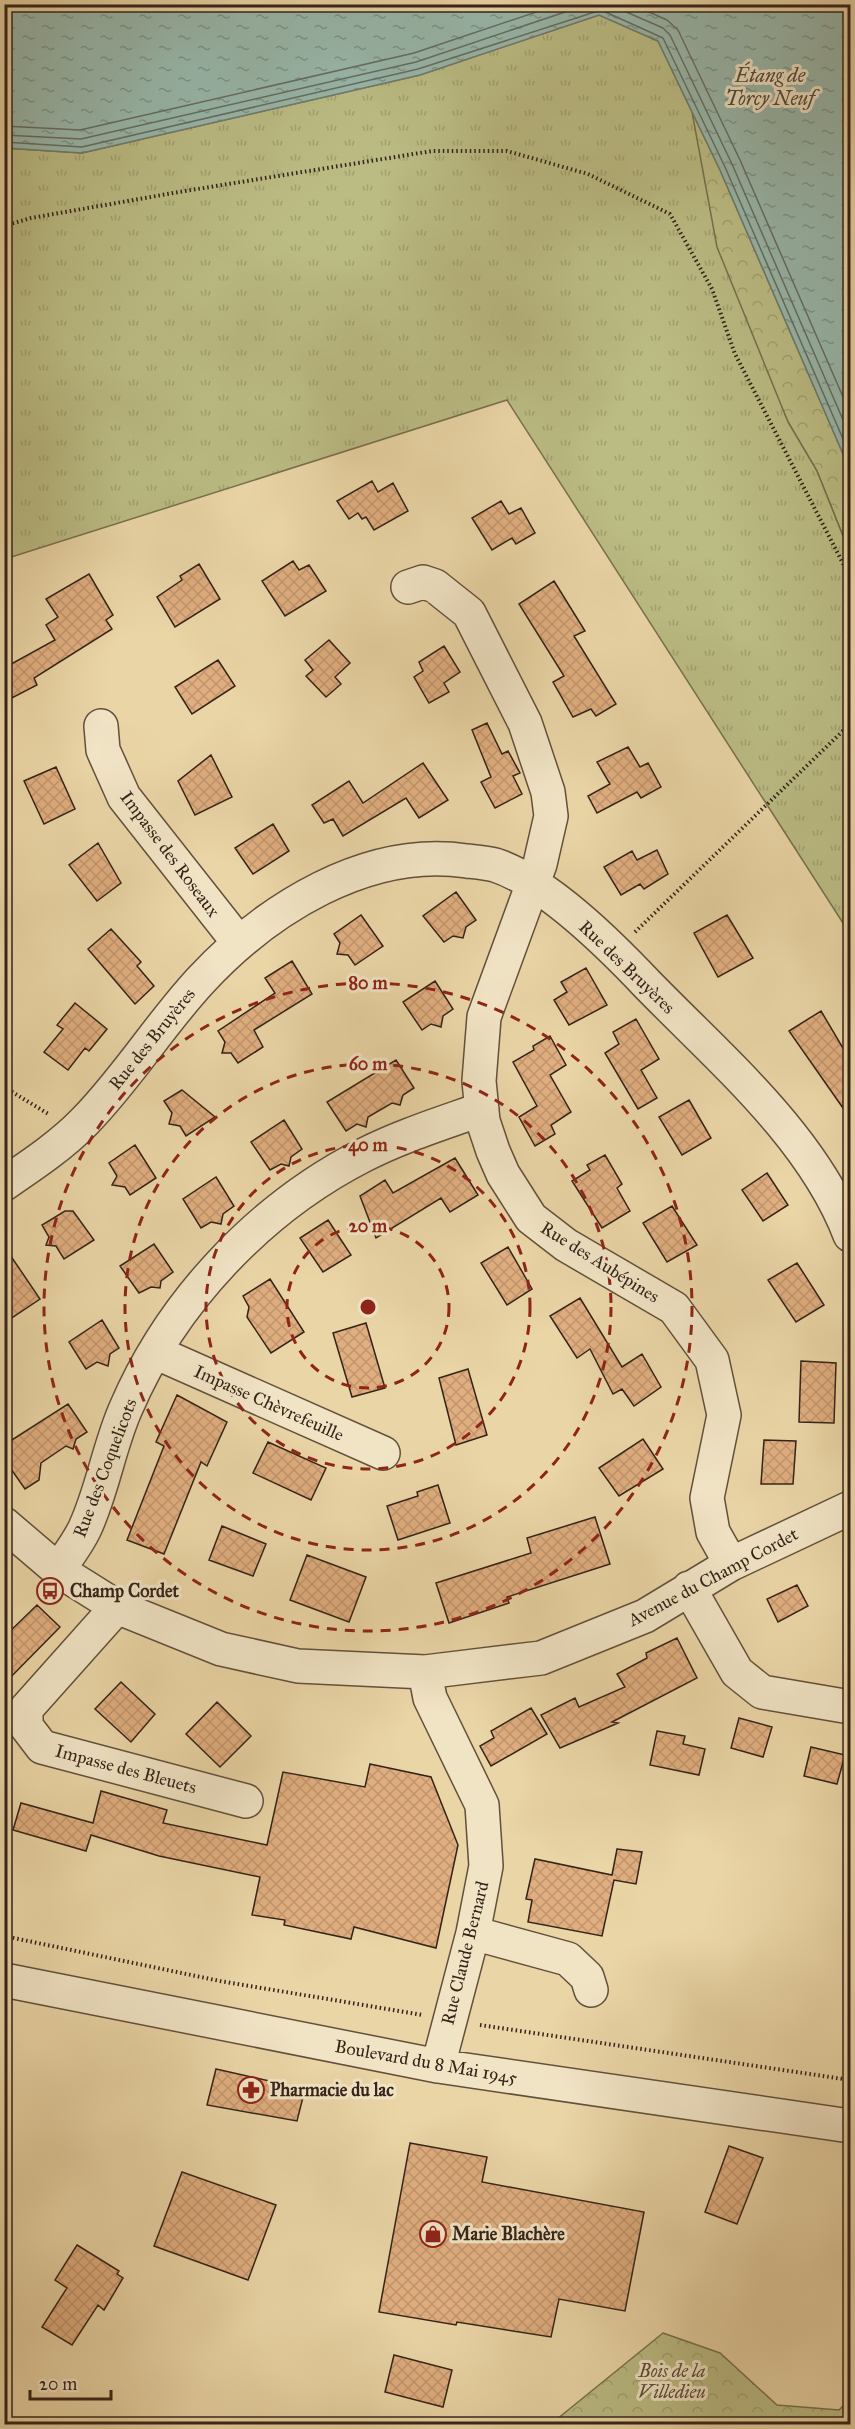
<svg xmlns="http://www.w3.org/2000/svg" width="855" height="2429" font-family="'IM FELL Great Primer',serif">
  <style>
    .forest { fill: url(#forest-crowns); stroke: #78704e; stroke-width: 1.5 }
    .park { fill: url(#park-tufts); stroke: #78704e; stroke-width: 1.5 }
    .water { fill: url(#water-ripples); stroke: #707c71; stroke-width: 1.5 }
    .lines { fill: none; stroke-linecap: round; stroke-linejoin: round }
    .shore { stroke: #666e62; stroke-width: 1.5 }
    .building { fill: url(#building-cross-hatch); stroke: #342319; stroke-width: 1.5 }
    .minor-casing { stroke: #62503c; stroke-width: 36 }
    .path { stroke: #342319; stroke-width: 4; stroke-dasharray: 1.5 3; stroke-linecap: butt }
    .minor { stroke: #f1e4c5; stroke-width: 33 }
    .ring { fill: none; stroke: #8f2418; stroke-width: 3; stroke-dasharray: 10 8 }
    .labels { text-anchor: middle; stroke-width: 6; stroke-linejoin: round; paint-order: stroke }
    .street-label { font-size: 18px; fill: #342319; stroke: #f1e4c5 }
    .poi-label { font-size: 18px; font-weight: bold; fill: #342319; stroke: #f1e4c5; text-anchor: start }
    .park-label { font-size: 18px; font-style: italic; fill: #564934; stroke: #f1e4c5 }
    .water-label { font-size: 20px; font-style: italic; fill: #4d483e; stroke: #f1e4c5 }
    .centre { fill: #8f2418; stroke: #f1e4c5; stroke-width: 3 }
    .ring-label { font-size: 18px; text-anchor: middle; font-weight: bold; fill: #8f2418; stroke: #f1e4c5; stroke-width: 6; stroke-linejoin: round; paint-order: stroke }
  </style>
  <defs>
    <pattern id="forest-crowns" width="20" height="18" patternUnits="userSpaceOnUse" patternTransform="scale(1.5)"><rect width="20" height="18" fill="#bbbc84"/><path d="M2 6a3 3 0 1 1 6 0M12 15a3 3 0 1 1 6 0" fill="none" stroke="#a1a171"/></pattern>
    <pattern id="park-tufts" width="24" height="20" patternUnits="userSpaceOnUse" patternTransform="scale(1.5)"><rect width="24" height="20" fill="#bbbc84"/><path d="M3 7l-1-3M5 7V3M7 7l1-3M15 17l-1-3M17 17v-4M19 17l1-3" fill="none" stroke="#a1a171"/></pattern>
    <pattern id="water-ripples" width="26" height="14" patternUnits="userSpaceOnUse" patternTransform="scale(1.5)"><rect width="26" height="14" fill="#98b8ac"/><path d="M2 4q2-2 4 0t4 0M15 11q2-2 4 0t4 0" fill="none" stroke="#7d958b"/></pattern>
    <pattern id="building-cross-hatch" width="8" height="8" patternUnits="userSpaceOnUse" patternTransform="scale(1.5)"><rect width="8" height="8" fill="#e0ae7f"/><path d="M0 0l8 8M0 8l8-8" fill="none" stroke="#c1956d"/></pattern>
  </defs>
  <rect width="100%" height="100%" fill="#ead5a6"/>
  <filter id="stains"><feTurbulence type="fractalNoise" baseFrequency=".00333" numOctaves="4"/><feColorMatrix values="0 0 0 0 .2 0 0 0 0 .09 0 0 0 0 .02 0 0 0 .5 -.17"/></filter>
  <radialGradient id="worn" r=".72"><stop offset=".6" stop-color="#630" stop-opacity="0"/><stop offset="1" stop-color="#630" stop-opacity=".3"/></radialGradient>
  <path class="forest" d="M673 99 692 112 720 170 850 470V545L843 536 817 471 788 422 651 106Z
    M663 2333 720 2353 777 2405 839 2410 850 2399V2424H551Z"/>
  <path class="park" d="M599 15 658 41 692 112 717 247 788 422 817 471 843 536 850 545V934L507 400 5 559 4 148 82 153 420 75Z"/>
  <path class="water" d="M4 5H850V470L720 170 658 41 599 15 420 75 82 153 5 148Z"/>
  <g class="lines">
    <path class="shore" d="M608 4 663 28 670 35 732 164 850 436
      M631 4 667 20 678 30 740 160 850 413
      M4 126 80 130 414 53 560 4
      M4 135 81 139 416 62 589 4
      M4 142 82 147 418 69 601 10 663 38 725 167 850 455"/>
  </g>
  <path class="building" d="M372 481 378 492 393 483 408 511 374 530 366 517 362 519 358 513 349 519 337 501Z
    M501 501 509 514 521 508 535 533 516 544 512 538 492 550 472 518Z
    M293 561 299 570 309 565 326 591 285 616 262 581Z
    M199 564 220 599 175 627 157 597 182 580 180 576Z
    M89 574 113 615 106 620 112 629 34 678 37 685 4 702V668L55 640 46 625 58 617 46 599Z
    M554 581 585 631 574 636 616 704 596 716 591 709 573 717 553 682 564 676 519 604Z
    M329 640 350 663 335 677 341 684 326 697 306 676 313 670 305 660Z
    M444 646 460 672 444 683 449 692 429 703 414 677 423 671 419 662Z
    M218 660 235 686 192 714 175 687Z
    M487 723 502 754 508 751 520 773 513 776 522 794 495 808 481 782 491 777 472 730Z
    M628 747 640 767 648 763 661 787 641 798 637 792 597 813 588 796 610 784 597 762Z
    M211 755 232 797 195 815 178 781Z
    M423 763 448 800 419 818 406 798 343 836 333 819 324 823 312 805 349 781 363 803Z
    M56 767 75 809 44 824 24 781Z
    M273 824 289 851 253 874 235 848Z
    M98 843 121 883 97 901 69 865Z
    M657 850 668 874 644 889 640 884 621 895 604 867 632 851 637 860Z
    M456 892 476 920 466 927 463 938 453 936 444 942 423 916Z
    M361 915 383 946 355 965 348 955 337 954 340 943 334 934Z
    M727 915 753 958 718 977 694 933Z
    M111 929 141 962 137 966 154 986 135 1004 88 949Z
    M292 961 312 994 254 1030 263 1047 238 1063 231 1053H222L225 1042 218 1031 275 993 265 978Z
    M586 968 607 1005 569 1025 554 1000 567 992 561 982Z
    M435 981 453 1009 443 1016 441 1027 431 1024 422 1030 403 1002Z
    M75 1003 107 1029 89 1051 85 1048 68 1070 44 1052 63 1029 57 1025Z
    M821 1011 850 1060V1118L789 1031Z
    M636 1019 659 1059 641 1070 657 1098 638 1109 605 1053 619 1044 613 1032Z
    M550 1036 566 1065 550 1075 571 1112 551 1125 555 1134 535 1146 519 1117 537 1106 513 1062 534 1050 533 1046Z
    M396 1060 414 1088 403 1095 400 1105 392 1103 368 1117 366 1127 357 1124 346 1131 327 1102Z
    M182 1090 215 1117 186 1136 180 1126 169 1124 172 1113 164 1101Z
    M689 1100 711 1138 682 1155 659 1117Z
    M284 1120 302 1149 291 1157 289 1166 281 1164 270 1170 251 1142Z
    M135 1145 156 1178 130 1195 125 1187 112 1185 117 1176 109 1163Z
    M605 1155 622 1184 617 1188 630 1211 602 1228 572 1181 590 1170 587 1165Z
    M455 1158 478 1195 450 1212 441 1198 376 1238 360 1196 385 1180 393 1193Z
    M767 1173 788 1205 763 1221 742 1190Z
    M216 1177 234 1206 223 1214 221 1224 211 1222 201 1228 183 1199Z
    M672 1206 697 1245 667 1262 643 1223Z
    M65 1211H73L94 1240 64 1259 56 1246 46 1245 49 1237 42 1225Z
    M328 1220 351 1255 323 1272 300 1238Z
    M154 1244 173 1272 161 1281 160 1288 151 1287 139 1293 120 1266Z
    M4 1246 40 1299 4 1323Z
    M508 1247 532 1289 507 1305 481 1263Z
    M797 1263 824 1305 796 1322 768 1280Z
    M270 1279 304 1332 271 1353 247 1317 249 1307 243 1296Z
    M580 1298 622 1367 642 1354 661 1387 634 1406 622 1389 613 1394 590 1349 577 1358 550 1316Z
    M102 1320 119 1348 110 1354 108 1366 97 1362 86 1369 69 1342Z
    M366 1323 385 1388 352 1397 333 1333Z
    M801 1361 836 1363 834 1423 799 1422Z
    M468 1369 487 1435 456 1445 439 1378Z
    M177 1395 227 1422 207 1466 201 1462 164 1554 127 1540 164 1446 156 1442Z
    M68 1404 87 1432 76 1439 73 1449 66 1446 41 1463 39 1480 25 1489 4 1459V1445Z
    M643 1439 663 1469 619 1496 599 1468Z
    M764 1440 796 1441 793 1484H761Z
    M268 1442 326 1468 311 1500 253 1473Z
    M438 1485 450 1523 398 1540 387 1506 418 1496 417 1492Z
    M595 1517 610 1564 507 1597 509 1603 449 1623 436 1583 531 1553 527 1538Z
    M222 1526 266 1544 253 1576 209 1560Z
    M307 1555 366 1577 349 1622 290 1600Z
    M797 1585 808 1606 778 1622 767 1599Z
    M37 1605 60 1627 4 1684V1637Z
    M677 1638 697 1678 612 1722 618 1723 560 1748 541 1715 575 1698 579 1707 625 1687 617 1674 647 1658 646 1653Z
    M121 1682 155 1714 131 1742 95 1709Z
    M217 1702 251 1736 220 1767 186 1734Z
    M531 1708 547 1734 491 1766 480 1746 494 1738 491 1731Z
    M739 1718 772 1727 763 1757 731 1748Z
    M657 1731 685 1736 683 1744 705 1749 699 1775 650 1765Z
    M811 1747 845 1755 837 1784 804 1776Z
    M370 1764 431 1777 458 1845 436 1948 354 1927 351 1939 284 1925 285 1920 252 1915 260 1877 159 1856 91 1835 86 1851 13 1830 21 1803 93 1823 101 1791 167 1810 163 1823 267 1845 283 1772 365 1787Z
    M617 1849 642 1852 636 1884 614 1880 602 1936 528 1922 532 1900 526 1899 535 1859 612 1875Z
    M216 2069 305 2089 297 2121 207 2105Z
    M410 2143 487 2157 482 2182 644 2212 625 2311 559 2299 551 2337 457 2322 456 2325 379 2312Z
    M729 2146 763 2158 737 2224 705 2212Z
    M182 2172 276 2205 248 2280 154 2246Z
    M77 2245 119 2271 117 2274 123 2278 104 2310 98 2305 72 2345 42 2327 67 2288 55 2280Z
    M394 2355 452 2370 443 2407 385 2392Z"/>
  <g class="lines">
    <defs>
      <path id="minor" d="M408 587 423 582 435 586 469 613 525 723 548 792 551 816 540 864 484 1017 479 1081 483 1121 493 1151 503 1174 531 1218 566 1245 674 1308 712 1360 724 1415 707 1498 713 1532 731 1564
        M101 726 103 750 124 797 239 943
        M4 1184C32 1165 62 1145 85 1121 128 1077 160 1024 201 980 267 909 367 846 467 861 476 862 487 863 495 865 547 882 610 945 647 984 719 1058 813 1137 850 1235
        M155 1352 383 1453
        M4 1524 58 1570 117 1607 221 1649 298 1666 425 1672 541 1658 645 1616 731 1564 850 1508
        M58 1570C68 1556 78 1543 85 1528 103 1489 109 1446 126 1408 172 1301 260 1208 364 1155 401 1136 443 1123 482 1109
        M689 1588 737 1672 762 1692 850 1707
        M117 1607 26 1709V1726L42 1747 246 1801
        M425 1672 430 1698 482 1805 486 1866 473 1933 438 2066
        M473 1933 568 1959 587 1977 591 1990
        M4 1980 438 2066 850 2126"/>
    </defs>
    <use href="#minor" class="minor-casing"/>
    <path class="path" d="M4 226 31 218 179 192 432 151H507L588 174 670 214 712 289 735 354 850 577
      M635 932 850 724
      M4 1087 50 1115
      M4 1936 220 1981 423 2015
      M480 2025 850 2080"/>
    <use href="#minor" class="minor"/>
  </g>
  <g class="ring">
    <circle cx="368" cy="1307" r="81"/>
    <circle cx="368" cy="1307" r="162"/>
    <circle cx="368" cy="1307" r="243"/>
    <circle cx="368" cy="1307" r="324"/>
  </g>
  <defs>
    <symbol id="bus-ring" viewBox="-11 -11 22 22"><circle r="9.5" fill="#f1e4c5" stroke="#8f2418" stroke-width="1.5"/><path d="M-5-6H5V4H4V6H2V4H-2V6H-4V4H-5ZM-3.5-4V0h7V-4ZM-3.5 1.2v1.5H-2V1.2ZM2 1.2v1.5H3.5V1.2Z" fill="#8f2418"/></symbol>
    <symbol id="pharmacy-ring" viewBox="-11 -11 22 22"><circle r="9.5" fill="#f1e4c5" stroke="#8f2418" stroke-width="1.5"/><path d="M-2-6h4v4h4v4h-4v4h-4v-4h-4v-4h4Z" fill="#8f2418"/></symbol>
    <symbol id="shop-ring" viewBox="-11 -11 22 22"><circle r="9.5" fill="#f1e4c5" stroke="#8f2418" stroke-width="1.5"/><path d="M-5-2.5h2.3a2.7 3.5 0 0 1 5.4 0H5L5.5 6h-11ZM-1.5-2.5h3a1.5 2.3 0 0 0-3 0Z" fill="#8f2418"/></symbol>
  </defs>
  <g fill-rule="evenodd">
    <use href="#bus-ring" x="35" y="1576" width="30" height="30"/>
    <use href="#pharmacy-ring" x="236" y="2075" width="30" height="30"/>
    <use href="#shop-ring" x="418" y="2219" width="30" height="30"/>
  </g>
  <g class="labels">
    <g class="street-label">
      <text transform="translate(170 854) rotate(53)" y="6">Impasse des Roseaux</text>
      <text transform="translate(627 967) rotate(44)" y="6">Rue des Bruyères</text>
      <text transform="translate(152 1039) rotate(-51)" y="6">Rue des Bruyères</text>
      <text transform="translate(600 1262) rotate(32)" y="6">Rue des Aubépines</text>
      <text transform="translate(269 1403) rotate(24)" y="6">Impasse Chèvrefeuille</text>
      <text transform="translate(105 1468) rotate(-69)" y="6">Rue des Coquelicots</text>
      <text transform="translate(713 1577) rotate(-28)" y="6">Avenue du Champ Cordet</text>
      <text transform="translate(126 1769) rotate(15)" y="6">Impasse des Bleuets</text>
      <text transform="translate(465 1953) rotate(-76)" y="6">Rue Claude Bernard</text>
      <text transform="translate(426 2062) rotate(10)" y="6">Boulevard du 8 Mai 1945</text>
    </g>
    <g class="poi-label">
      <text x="70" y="1597">Champ Cordet</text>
      <text x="270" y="2096">Pharmacie du lac</text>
      <text x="452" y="2240">Marie Blachère</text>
    </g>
    <g class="park-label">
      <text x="672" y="2377">Bois de la<tspan x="672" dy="21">Villedieu</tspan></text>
    </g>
    <g class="water-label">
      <text x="770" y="82">Étang de<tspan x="770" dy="23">Torcy Neuf</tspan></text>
    </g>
  </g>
  <circle cx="368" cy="1307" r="9" class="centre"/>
  <g class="ring-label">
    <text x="368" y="989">80 m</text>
    <text x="368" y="1070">60 m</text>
    <text x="368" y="1151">40 m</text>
    <text x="368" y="1232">20 m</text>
  </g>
  <rect width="855" height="2429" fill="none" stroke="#ead5a6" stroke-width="24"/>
  <rect x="6" y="6" width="843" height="2417" fill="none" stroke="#342319" stroke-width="3"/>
  <rect x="12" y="12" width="831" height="2405" fill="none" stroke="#342319" stroke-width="1.5"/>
  <path d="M30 2390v9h81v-9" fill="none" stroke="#342319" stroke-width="3"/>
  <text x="39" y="2390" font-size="18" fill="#342319" stroke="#f1e4c5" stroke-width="4.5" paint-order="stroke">20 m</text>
  <rect width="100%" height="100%" filter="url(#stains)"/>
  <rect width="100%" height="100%" fill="url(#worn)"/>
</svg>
